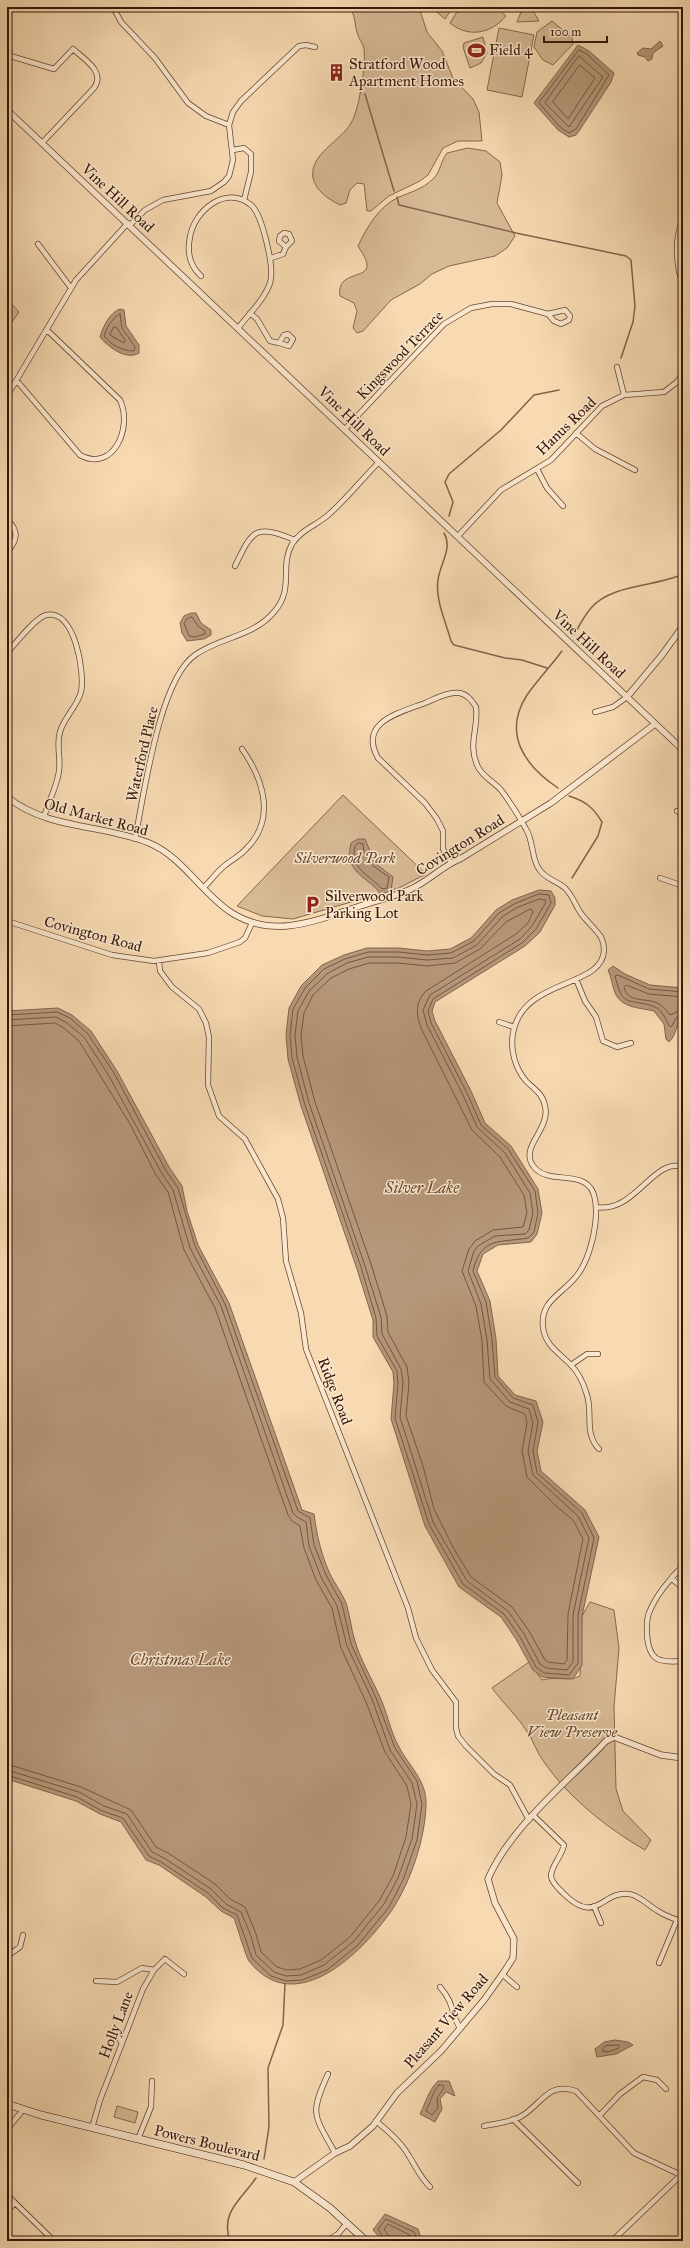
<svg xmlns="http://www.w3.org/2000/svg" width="690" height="2248" font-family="'IM FELL Great Primer',serif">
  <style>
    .green { fill: #d6b995; stroke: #86674f }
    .water { fill: #b59779; stroke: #82634c }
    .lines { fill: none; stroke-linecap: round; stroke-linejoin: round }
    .shore { stroke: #755641; stroke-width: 1 }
    .stream { stroke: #82634c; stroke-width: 1.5 }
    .minor-casing { stroke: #664633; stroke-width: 6 }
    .tertiary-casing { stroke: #664633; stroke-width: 7 }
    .secondary-casing { stroke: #351509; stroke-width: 8 }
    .minor { stroke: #fae7cd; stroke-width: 4.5 }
    .tertiary { stroke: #fae7cd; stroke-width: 5.5 }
    .secondary { stroke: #fae7cd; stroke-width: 7 }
    .labels { text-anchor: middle; stroke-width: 3; stroke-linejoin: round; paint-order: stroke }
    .poi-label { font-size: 15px; fill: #351509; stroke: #fae7cd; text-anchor: start }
    .street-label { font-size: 15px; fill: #351509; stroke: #fae7cd }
    .park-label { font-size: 15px; font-style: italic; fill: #654633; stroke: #fae7cd }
    .water-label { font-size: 16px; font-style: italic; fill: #684936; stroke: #fae7cd }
  </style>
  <rect width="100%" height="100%" fill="#f7dab2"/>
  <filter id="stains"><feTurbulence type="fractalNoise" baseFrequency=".005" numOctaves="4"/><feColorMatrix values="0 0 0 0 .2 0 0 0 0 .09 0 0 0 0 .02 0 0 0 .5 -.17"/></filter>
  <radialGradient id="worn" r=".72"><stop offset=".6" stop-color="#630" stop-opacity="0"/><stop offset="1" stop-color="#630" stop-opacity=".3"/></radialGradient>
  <path class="green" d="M349 7H419L427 32 442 51 453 78 473 99 479 112 482 141H458L443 148 428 175 420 181 389 196 371 211H367L364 184 357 183 350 190 346 203 340 205C328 199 316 191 313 178 309 154 341 141 351 123 359 111 366 64 364 49 363 43 358 38 357 32 354 22 356 16 349 7Z
    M431 7H453L445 19Z
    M460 7H496L506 16C491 34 468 38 450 23Z
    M523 7H531L539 21 517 22Z
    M552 21 572 38 573 44 553 65 543 60 534 47 537 32Z
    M499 28 534 35 522 97 487 90Z
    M483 37 487 53 481 63 470 68 463 47 464 43Z
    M468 148 486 151 500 162 502 175 497 203 515 236 507 248 495 256 449 266 432 274 420 284 391 300 363 331 357 333 353 328 357 311 354 303 340 296C336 270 369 280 367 264 366 258 361 251 358 246 367 227 379 206 399 197 411 192 422 189 432 180 441 172 440 162 447 153Z
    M7 299 19 312 7 329Z
    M343 795 426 874 399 888 293 919 262 916 237 906Z
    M590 1602 614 1610 619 1648 614 1707 616 1789 623 1811 651 1840 645 1850C607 1828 569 1798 544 1762 537 1753 534 1742 528 1733 518 1717 503 1703 492 1688L529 1662 542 1680C555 1676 568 1682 580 1676L582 1616Z
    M117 2106 138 2112 135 2123 114 2117Z"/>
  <path class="water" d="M660 41 663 46 653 53 652 59 648 61 645 57 638 55 637 53 643 48 651 49Z
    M578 45 589 51 614 73 611 82 579 131 576 135 569 137 558 130 534 103Z
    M120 309 124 310 126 326 139 345V353C126 361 107 346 100 337 103 327 109 313 120 309Z
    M191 613H196L201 623 211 630V635L204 639 187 641 182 633 180 623 184 616Z
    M358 839H365L375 863 393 877 391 891 381 894C366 875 344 873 351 843Z
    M539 890 551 891 555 898V905L540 932 525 946 435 1002 432 1011 435 1021 471 1091 485 1123 511 1146 538 1189 542 1213 537 1234 531 1242 498 1245 483 1254 477 1271 490 1301 496 1339 498 1376 515 1395 536 1401 543 1422 537 1451 541 1471 585 1510 599 1537 582 1616V1665L573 1679 542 1677 533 1670 516 1639 501 1617 459 1587 425 1526 391 1419 394 1383 393 1372 373 1337V1320L357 1269 301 1106 288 1059 286 1035 289 1008 301 986 322 965 344 955 367 948H399L427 951 450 949 471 938 496 910 512 900Z
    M613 966 625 974 650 985 683 988V1017C675 1024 677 1035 669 1042L666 1039 664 1024 654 1011C641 1008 623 1008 616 995 612 987 612 978 608 970Z
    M58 1008 72 1015 91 1031 117 1071 169 1167 182 1186 187 1211 198 1245 229 1303 302 1510 314 1514C317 1536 321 1554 330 1574 335 1584 342 1593 346 1603 350 1615 351 1629 355 1641 360 1659 371 1677 379 1695 387 1711 390 1731 399 1747 409 1766 427 1781 426 1805 425 1839 411 1881 392 1910 363 1952 295 2020 249 1961 246 1957 237 1926 234 1918L221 1911 206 1897 159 1865 146 1860 121 1822 100 1814 76 1801 7 1779V1011Z
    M615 2040 628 2042 633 2045 616 2054 597 2057 595 2049 604 2042Z
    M438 2081H449L455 2096 446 2092 440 2099 442 2109 435 2122 420 2114C426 2102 428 2091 438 2081Z
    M385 2214 418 2229 422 2241H383L373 2230Z"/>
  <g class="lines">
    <path class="shore" d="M579 50 587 54 609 75 576 129 569 133 560 127 539 103Z
      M579 56 603 77 569 127 545 103Z
      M580 65 595 78 568 119 553 102Z
      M120 314 122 328 135 347 134 351C122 351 111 345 104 336 106 329 113 317 120 314Z
      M114 327 117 328 125 340 124 343 110 335Z
      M192 617 198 626 205 631V634L195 637 189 636 184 623 187 619Z
      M359 843 363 844 364 852 372 865 389 877 387 888 382 889C370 875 349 869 355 846Z
      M539 894 549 895 551 903 536 929 522 943 433 999 428 1011 431 1023 467 1093 481 1125 508 1149 535 1191 538 1213 534 1232 528 1238C500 1243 481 1236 473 1271L486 1302 492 1339 495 1377 513 1398 533 1405 538 1422 533 1451 537 1473 582 1513 594 1538 578 1615V1663L569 1675 544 1673 536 1667 520 1637 504 1614 463 1584 429 1524 395 1418 398 1383 397 1371 377 1336 376 1318 361 1267 305 1105 292 1058 290 1035 293 1009 305 988 324 969 345 959 368 952H399L427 955 451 953 474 941 499 913 514 904Z
      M540 899 545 900 546 902 532 926 520 939 430 995 423 1010 427 1025 463 1095 477 1127 505 1153 530 1193 533 1213 529 1230 525 1234 495 1236 478 1246 474 1251 468 1271 481 1304 487 1340 490 1379 510 1402 529 1409 533 1423 528 1451 533 1475 578 1516 589 1538 573 1615V1662L567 1670 546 1668 540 1664 524 1634 508 1611 467 1581 433 1522 400 1417 403 1383 401 1369 382 1334 381 1317 365 1266 309 1103 297 1057 295 1035 298 1011 309 991 328 973 347 963 368 957H398L427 960 453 958 477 945 502 917 516 908Z
      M531 909 533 912 528 923 516 934 426 991C415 1002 416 1014 421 1028L472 1130 500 1157 524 1195 527 1213 523 1227 493 1230 475 1241 469 1249 462 1271 476 1306 482 1341 484 1382 506 1406 525 1414 527 1423 522 1451 527 1477 556 1506 573 1520 583 1539 568 1614 567 1660 564 1664 548 1662 545 1660 529 1631 512 1607 471 1577 454 1549 434 1509 423 1466 406 1416 409 1383 407 1367 388 1332 387 1316 371 1264 315 1102 303 1056 301 1035 304 1013 313 995 331 978 349 969 369 963H398L427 966 455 963 480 949 506 922Z
      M683 992 649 989 618 975 615 976C623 1011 631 997 655 1007 662 1010 666 1020 670 1027L672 1026 676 1018 683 1014
      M683 997 649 994 626 985 624 987C627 1004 648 997 659 1004 664 1007 667 1011 670 1015L683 1009
      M7 1015 57 1012 70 1018 88 1034 114 1073 165 1169 178 1188 195 1246 225 1304 298 1511 310 1518 314 1545 326 1575 342 1604 351 1644 376 1698 395 1748 417 1781 422 1804 417 1840 403 1880 389 1907 358 1945 327 1970 302 1980 286 1981 271 1976 252 1958 237 1915 223 1908 208 1893 161 1862 149 1856 123 1818 102 1811 77 1797 7 1775
      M7 1020 56 1017 67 1023 84 1037 109 1076 161 1172 173 1190 190 1248 221 1306 293 1513 297 1517 306 1522 309 1546 321 1577 337 1606 347 1646 372 1699 390 1750 412 1783 417 1804 412 1839 398 1878 384 1904 354 1941 324 1965 301 1975 286 1976 274 1972 256 1955 251 1936 241 1912 226 1904 211 1889 164 1858 152 1852 127 1814 104 1806 79 1792 7 1770
      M7 1026 55 1023 64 1028 79 1041 130 1124 156 1175 168 1192 184 1250 215 1308 288 1515 292 1521 300 1526 304 1548 316 1580 332 1608 341 1648 366 1702 385 1752 407 1786 411 1804 406 1837 393 1876 379 1901 350 1937 321 1960 300 1969 287 1970 277 1967 261 1952 256 1934 245 1907 230 1899 215 1884 168 1853 156 1847 131 1810 81 1787 7 1764
      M615 2045H619V2048L608 2052 602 2051 605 2046Z
      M439 2085H443L444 2088 437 2098 438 2108 432 2115 426 2111C431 2101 432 2093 439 2085Z
      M385 2241 378 2229 386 2219 414 2232 418 2241
      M390 2241 389 2236 384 2229 388 2224 410 2235 412 2241"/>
    <path class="stream" d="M365 94 394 191
      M397 197 399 205 516 233 626 256 631 260 635 306 633 322 621 358
      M449 516 453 502 445 482 449 474 501 430 534 395 559 390
      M444 533C453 548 440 564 438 580 435 600 446 622 451 641L454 645 505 658 522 660 547 668
      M574 635C579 626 584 616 591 608 611 584 656 587 683 574
      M558 788C525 766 502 734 527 695 538 679 551 666 562 651
      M569 796C585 801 593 807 602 822L598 836 572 878
      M264 2159 269 2127 268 2068 283 2025 285 1984
      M230 2241C220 2212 241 2200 256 2178"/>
    <defs>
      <path id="minor" d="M113 7 121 22 155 58 188 103 206 116 229 125
        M7 55 54 69 73 49C84 59 106 72 94 88L42 143
        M233 150 244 148 251 154V172L244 200
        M683 220C674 238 676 266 683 285
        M130 225 145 210 163 200 211 191 224 182 229 176 233 160 229 125 233 112 241 101 299 46 306 45 315 47
        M38 244 71 288
        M271 258 283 254 286 247 279 241 280 236 284 233 289 234 292 241 286 247
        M201 276C189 265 187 251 190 237 194 211 226 184 251 205 262 214 275 268 270 283 264 300 249 314 238 328
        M250 313 257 319 270 341 279 343 284 335 288 334 293 339 289 346 279 343
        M683 320V339
        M617 367 624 395
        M17 381 80 455C113 473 133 428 120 400L47 330
        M7 396 76 280 128 223
        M345 429 444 324 471 308 492 304H511L548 314 565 310 570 316 569 320 561 324 554 321 548 314
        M576 433 595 449 635 470
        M537 469 547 488 563 506
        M7 519C19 531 18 540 7 552
        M458 536 501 490 551 460 602 406 624 395 664 392 677 382 683 373
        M235 566C253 529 255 524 295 540
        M7 653C15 644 35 618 46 615 75 608 85 673 81 692 77 707 64 717 60 732 56 745 61 758 59 771 57 787 48 802 44 817
        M595 712 613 707 627 697
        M677 811 683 815
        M135 839C144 795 159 680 195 655 220 637 253 637 274 612 295 588 279 567 292 544 301 530 315 526 327 516 346 500 362 479 379 462
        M451 863 443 849V831L437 819 425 803 378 758C358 722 399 713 425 703 435 699 449 691 460 693 468 695 472 701 476 707 479 728 467 744 478 767 483 777 494 782 501 790 510 802 519 816 526 829 534 842 531 858 539 869 545 879 557 881 565 888 572 895 575 904 580 912 586 921 595 928 601 937 603 941 604 946 604 950 603 989 523 977 513 1033 510 1050 515 1068 526 1081 534 1089 543 1094 545 1106 551 1130 518 1147 534 1167 550 1187 589 1166 595 1199 599 1222 590 1262 574 1279 560 1295 540 1302 543 1327 545 1345 558 1352 570 1364 577 1371 583 1382 586 1392 594 1411 583 1433 599 1449
        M660 878 683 886
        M203 888C210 882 215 874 222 868 229 861 239 857 246 849 276 820 264 780 242 749
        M7 921 112 955 154 961 208 953 240 942 245 938 252 923
        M159 961 160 971 172 987 199 1009 206 1023 209 1037 208 1085 219 1116 245 1139 278 1199 283 1218 286 1261 301 1313 306 1349 408 1608 416 1638 432 1670 456 1702V1728L458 1736 466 1746 494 1774 510 1785 529 1820
        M576 979 585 1001 596 1017 603 1041 617 1047 631 1043
        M499 1022 514 1027
        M596 1207C635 1214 653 1157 683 1167
        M571 1365 587 1354H598
        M683 1566C670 1578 655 1597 649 1613 646 1620 647 1628 647 1635 649 1661 659 1663 683 1661
        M672 1579 683 1588
        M534 1816 564 1845C562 1856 551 1866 551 1876 551 1882 559 1889 563 1893 597 1927 602 1890 629 1894 639 1895 649 1906 658 1911 665 1916 675 1919 683 1922
        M594 1906 601 1923
        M7 1956 20 1947 23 1935
        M659 1963 677 1920
        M502 1974 517 1987
        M96 1981 117 1982 142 1968 154 1970
        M440 1987C455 2004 450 2012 460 2028
        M112 2032 117 2034 122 2044
        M328 2074C309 2116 314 2114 335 2153
        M600 2115 620 2094 643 2077 657 2080 666 2089
        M513 2119 578 2183
        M376 2121C388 2131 401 2142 409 2156 416 2167 420 2177 430 2187
        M484 2126C495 2124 510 2122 520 2117 542 2105 547 2081 576 2091L634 2153 681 2175 683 2173
        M92 2128 100 2100 143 1989 154 1970 165 1959 184 1974
        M7 2129 23 2110
        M138 2139 151 2107 152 2081
        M7 2195 54 2241
        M7 2211 15 2203
        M327 2241 338 2234 347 2223
        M612 2241 681 2175"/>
      <path id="tertiary" d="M7 12 10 7
        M7 110 683 750
        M627 697 662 655 683 626
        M7 797C48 830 103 824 149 843 183 857 202 894 232 913 274 939 315 921 357 907 375 901 394 897 411 889 429 881 442 866 460 859L551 803 655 724
        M294 2182 335 2153 350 2146 373 2126 397 2093 441 2051 484 2000 504 1972 513 1958 514 1939 495 1903 488 1879C511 1826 567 1783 606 1741L614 1737 661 1755 683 1758"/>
      <path id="secondary" d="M7 2104 41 2115 244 2165 294 2182 330 2208 366 2241"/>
    </defs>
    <use href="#minor" class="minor-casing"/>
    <use href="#tertiary" class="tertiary-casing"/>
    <use href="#secondary" class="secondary-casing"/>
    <use href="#minor" class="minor"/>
    <use href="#tertiary" class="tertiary"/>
    <use href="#secondary" class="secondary"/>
  </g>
  <defs>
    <symbol id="stadium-bare" viewBox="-9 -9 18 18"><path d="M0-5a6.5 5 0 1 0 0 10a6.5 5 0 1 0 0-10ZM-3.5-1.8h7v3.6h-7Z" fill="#8f2418" stroke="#fae7cd" stroke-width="2.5" paint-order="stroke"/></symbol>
    <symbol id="building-bare" viewBox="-9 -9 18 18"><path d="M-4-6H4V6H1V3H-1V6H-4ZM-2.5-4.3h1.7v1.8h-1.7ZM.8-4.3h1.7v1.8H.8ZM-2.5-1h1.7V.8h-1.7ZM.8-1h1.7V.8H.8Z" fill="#8f2418" stroke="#fae7cd" stroke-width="2.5" paint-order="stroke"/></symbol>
    <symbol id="parking-bare" viewBox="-9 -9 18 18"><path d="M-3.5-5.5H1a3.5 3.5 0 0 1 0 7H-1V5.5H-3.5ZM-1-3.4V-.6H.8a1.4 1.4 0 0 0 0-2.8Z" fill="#8f2418" stroke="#fae7cd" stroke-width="2.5" paint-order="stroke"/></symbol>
  </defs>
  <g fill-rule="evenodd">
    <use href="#stadium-bare" x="464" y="38" width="25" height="25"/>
    <use href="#building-bare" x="324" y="60" width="25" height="25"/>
    <use href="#parking-bare" x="300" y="892" width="25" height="25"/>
  </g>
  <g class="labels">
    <g class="poi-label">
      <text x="489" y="55">Field 4</text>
      <text x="349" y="69">Stratford Wood<tspan x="349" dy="17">Apartment Homes</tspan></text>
      <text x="325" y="901">Silverwood Park<tspan x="325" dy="17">Parking Lot</tspan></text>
    </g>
    <g class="street-label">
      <text transform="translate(118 198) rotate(43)" y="5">Vine Hill Road</text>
      <text transform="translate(400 355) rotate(-46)" y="5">Kingswood Terrace</text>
      <text transform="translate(354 421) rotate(44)" y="5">Vine Hill Road</text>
      <text transform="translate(566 426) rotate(-44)" y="5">Hanus Road</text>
      <text transform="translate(589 644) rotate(43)" y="5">Vine Hill Road</text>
      <text transform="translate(142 754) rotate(-77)" y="5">Waterford Place</text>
      <text transform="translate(96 817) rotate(15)" y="5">Old Market Road</text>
      <text transform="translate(460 845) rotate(-32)" y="5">Covington Road</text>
      <text transform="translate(93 934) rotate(15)" y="5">Covington Road</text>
      <text transform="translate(335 1391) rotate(69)" y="5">Ridge Road</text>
      <text transform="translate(446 2021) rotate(-49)" y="5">Pleasant View Road</text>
      <text transform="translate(116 2025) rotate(-69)" y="5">Holly Lane</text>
      <text transform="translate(207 2143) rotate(14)" y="5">Powers Boulevard</text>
    </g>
    <g class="park-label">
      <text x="345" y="863">Silverwood Park</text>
      <text x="572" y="1720">Pleasant<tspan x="572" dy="17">View Preserve</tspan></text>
    </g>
    <g class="water-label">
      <text x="422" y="1193">Silver Lake</text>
      <text x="180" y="1665">Christmas Lake</text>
    </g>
  </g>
  <rect width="690" height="2248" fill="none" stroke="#f7dab2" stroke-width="24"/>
  <rect x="8" y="8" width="674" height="2232" fill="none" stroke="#351509" stroke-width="2"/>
  <rect x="12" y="12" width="666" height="2224" fill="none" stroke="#351509"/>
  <path d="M544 36v6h63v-6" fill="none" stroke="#351509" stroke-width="2"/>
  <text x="550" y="36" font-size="12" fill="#351509" stroke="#fae7cd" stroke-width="3" paint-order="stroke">100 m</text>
  <rect width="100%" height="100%" filter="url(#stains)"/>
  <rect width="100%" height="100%" fill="url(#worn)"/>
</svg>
